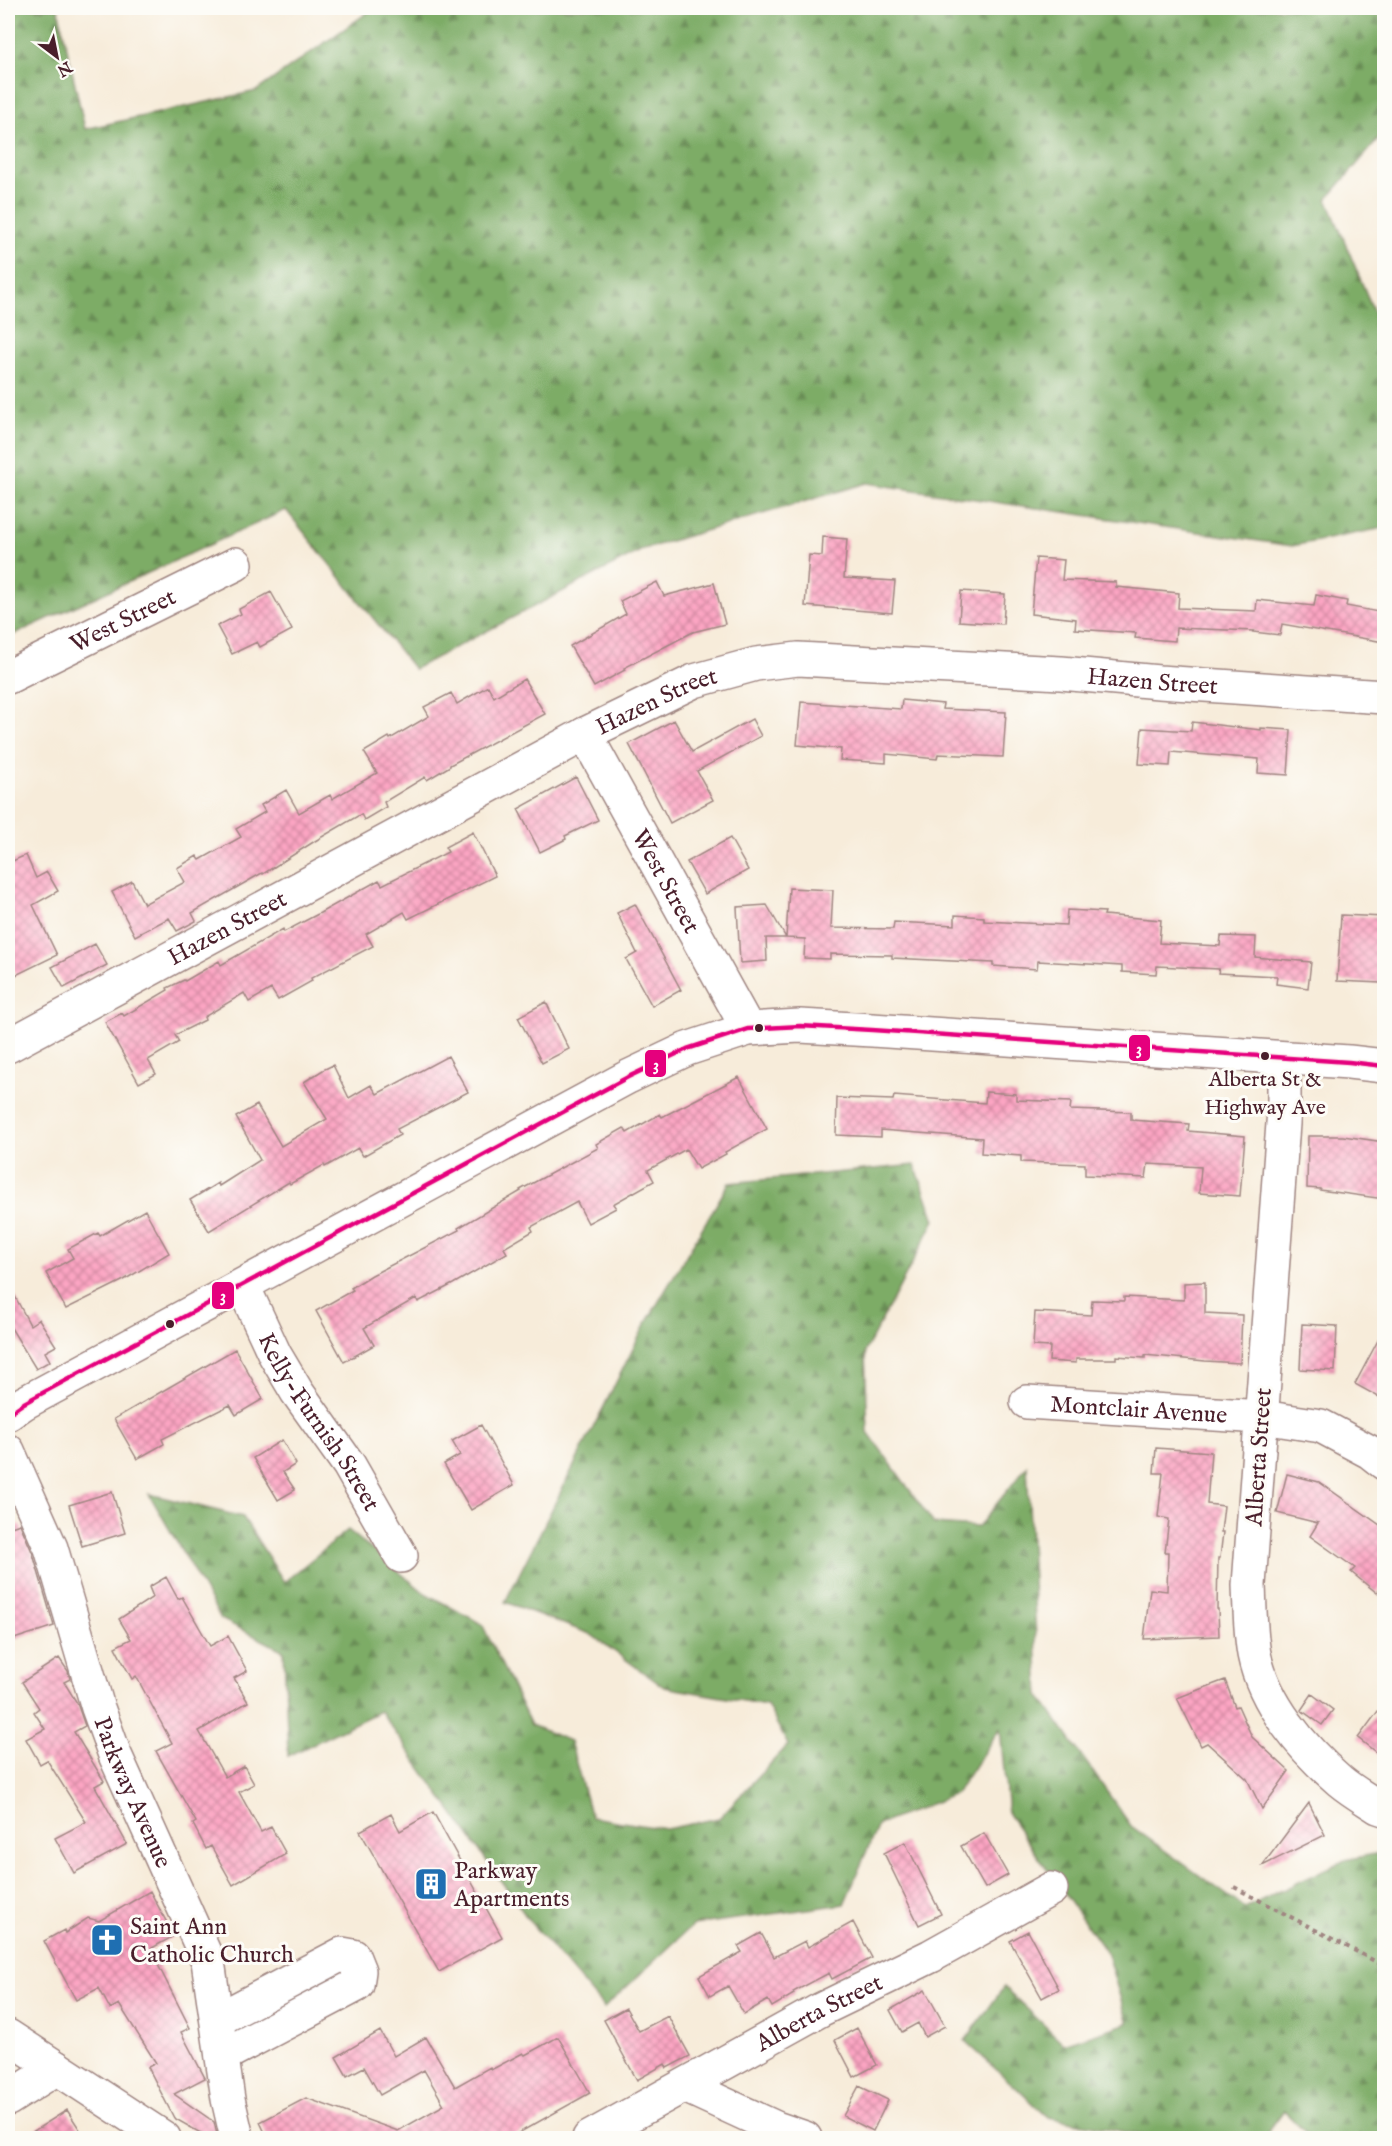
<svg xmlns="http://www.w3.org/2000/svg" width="1392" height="2146" font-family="'IM FELL English',serif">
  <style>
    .forest { fill: url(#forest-firs); stroke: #646648; stroke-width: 1.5 }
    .building { fill: url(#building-cross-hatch) }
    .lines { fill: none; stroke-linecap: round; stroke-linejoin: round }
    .minor-casing { stroke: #a08682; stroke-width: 36 }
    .major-casing { stroke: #a08682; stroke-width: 36 }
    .path { stroke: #a08682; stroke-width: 4; stroke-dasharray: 4.5 4.5; stroke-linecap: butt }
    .minor { stroke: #fff; stroke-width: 33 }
    .major { stroke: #fff; stroke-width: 33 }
    .bus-1-casing { stroke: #fdfcf7; stroke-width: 9 }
    .bus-1 { stroke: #e5007d; stroke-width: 4.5 }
    .bus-dot { fill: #4a1f2b; stroke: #fdfcf7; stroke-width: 2 }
    .labels { text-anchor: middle; stroke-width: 6; stroke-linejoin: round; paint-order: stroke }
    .bus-label { font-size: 22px; fill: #4a1f2b; stroke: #fdfcf7 }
    .street-label { font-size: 24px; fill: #4a1f2b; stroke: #fdfcf7 }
    .poi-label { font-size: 24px; fill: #4a1f2b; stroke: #fdfcf7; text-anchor: start }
    .line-badge { stroke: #fdfcf7; stroke-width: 2 }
    .badge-label { font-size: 16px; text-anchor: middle; font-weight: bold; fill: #fff }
  </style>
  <defs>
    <pattern id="forest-firs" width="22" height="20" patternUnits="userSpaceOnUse" patternTransform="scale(1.5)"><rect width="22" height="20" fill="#7dac66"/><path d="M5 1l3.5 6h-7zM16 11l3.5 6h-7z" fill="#688b54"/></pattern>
    <pattern id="building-cross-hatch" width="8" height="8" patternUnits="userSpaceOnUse" patternTransform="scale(1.5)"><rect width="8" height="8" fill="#fca5c3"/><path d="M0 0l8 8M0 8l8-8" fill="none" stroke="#ce869f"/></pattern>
  </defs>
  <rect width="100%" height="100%" fill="#fdfcf7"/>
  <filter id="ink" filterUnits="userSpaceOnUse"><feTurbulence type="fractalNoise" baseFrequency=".0167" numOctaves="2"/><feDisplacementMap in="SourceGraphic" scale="12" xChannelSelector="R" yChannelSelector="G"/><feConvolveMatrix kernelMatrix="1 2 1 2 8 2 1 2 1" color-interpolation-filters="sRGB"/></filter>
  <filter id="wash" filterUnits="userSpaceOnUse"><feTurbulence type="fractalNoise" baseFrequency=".008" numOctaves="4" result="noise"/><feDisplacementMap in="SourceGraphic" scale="24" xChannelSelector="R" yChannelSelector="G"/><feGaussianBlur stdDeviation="1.35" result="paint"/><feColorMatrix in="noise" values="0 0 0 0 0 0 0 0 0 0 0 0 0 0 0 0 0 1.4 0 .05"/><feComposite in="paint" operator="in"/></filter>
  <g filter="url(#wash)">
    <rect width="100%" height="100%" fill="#f7ecda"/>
    <path class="forest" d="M8 8H58L85 129 256 91 374 8H1384V133L1327 199 1384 336V528L1292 546 867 483 644 549 414 669 286 510 8 637Z
      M915 1165 935 1220 865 1352 868 1432 934 1524 978 1527 1027 1466 1039 1695 1131 1826 1245 1908 1345 1860 1384 1852V2138H1311L1284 2111 1264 2138H1156L1048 2117 965 2041 1004 1987 1064 2044 1128 2023 1107 1954 1008 1814 1000 1728 956 1794 878 1825 844 1904 693 1925 604 2008 531 1923 380 1711 288 1756 284 1651 221 1619 149 1494 243 1517 284 1582 348 1530 425 1593 482 1624 531 1725 570 1741 591 1817 666 1829 719 1818 788 1745 767 1705 664 1687 590 1634 505 1602 646 1323 729 1183Z"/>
    <g id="blocks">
      <path class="building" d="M823 537 847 539 844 578 895 581 892 613 805 606 809 555 822 556Z
        M1036 558 1064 560 1062 580 1116 582V587L1179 593 1178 608 1256 611 1257 600 1314 606 1316 595 1347 601 1346 606 1384 613V642L1282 624 1280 635 1253 632 1254 631 1176 628 1175 641 1135 638 1136 633 1075 629 1076 619 1031 614Z
        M657 582 664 596 714 583 725 624 693 632 624 668 625 670 594 687 570 646 626 614 620 601Z
        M961 591 1005 594 1003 624 959 621Z
        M271 592 292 630 260 647 257 642 232 654 217 626 241 614 239 609Z
        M524 679 545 714 450 765V766L427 780 425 777 384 802 386 807 364 820 361 814 315 841 263 874 262 873 192 913 196 921 177 931 169 918 135 936 112 892 132 881 144 904 185 882 177 868 197 856 200 860 241 837 236 829 265 812 261 805 286 790 299 813 330 795 332 799 377 773 364 752 389 737 390 739 429 716 424 707 451 693 457 704 488 686 494 697Z
        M902 700 943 704 942 709 1006 712 1003 757 938 754 937 759 886 754V763L840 760 841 749 797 745 801 702 901 709Z
        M752 719 761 736 697 771 713 800 670 823 629 744 674 720 692 752Z
        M1192 722 1261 730V728L1291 730 1288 775 1258 773 1259 759 1171 752 1170 766 1139 764 1142 728 1191 731Z
        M576 777 598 820 565 836 566 839 540 852 518 809Z
        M473 832 495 876 408 919 404 912 366 934 373 946 311 978 312 981 278 1000 271 989 249 1002 244 993 204 1017 205 1020 175 1035 179 1042 148 1060 156 1074 139 1083 105 1022 122 1013 124 1016 168 990 167 988 184 980 185 981 219 961 221 965 283 929 284 932 320 913 379 880 382 885 448 852 445 847Z
        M730 838 748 870 705 894 687 862Z
        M26 855 36 878 47 872 58 891 33 905 57 955 16 975 8 956V863Z
        M789 888 833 890 831 928 893 929 894 922 955 925V915L984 917V921L1066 925 1067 910 1105 912 1104 915 1161 920 1159 943 1220 946 1221 936 1256 937 1255 957 1311 962 1308 988 1276 984 1277 976 1218 973 1219 969 1157 966 1156 974 1122 972V966L1038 961 1037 969 993 966V963L892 958V955L830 954V959L804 958 805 939 786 938Z
        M635 904 681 990 652 1006 626 959 637 953 617 913Z
        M767 905 786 938H766L767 961 740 963 737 907Z
        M1341 915 1384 917 1381 983 1337 981Z
        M95 944 107 965 64 988 52 967Z
        M546 1002 569 1049 542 1063 518 1017Z
        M448 1056 468 1092 397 1129 400 1135 363 1156 358 1148 325 1167 324 1165 290 1184 289 1182 209 1231 190 1200 218 1183 219 1186 260 1160 236 1117 257 1105 281 1146 327 1119 304 1082 323 1070 333 1065 349 1098 371 1085 377 1094Z
        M739 1077 767 1129 725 1152 726 1154 698 1169 686 1149 648 1170 654 1181 613 1204 616 1208 588 1223 577 1202 531 1227 533 1231 504 1248 507 1253 453 1284 418 1302 416 1298 364 1328 374 1345 344 1362 316 1311 353 1290 351 1288 372 1275 459 1230 458 1228 521 1191 520 1190 598 1148 596 1144 624 1128 627 1133 660 1114 662 1117Z
        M986 1092 1016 1094V1100L1071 1102 1070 1110 1131 1112V1120L1189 1124 1188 1131 1245 1136 1240 1196 1199 1193 1201 1167 1148 1164 1146 1178 1085 1175V1164L1021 1162V1156L981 1153 982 1138 881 1130V1137L836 1135 837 1098 893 1100 894 1096 985 1103Z
        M1308 1136H1343L1384 1142V1199L1320 1190V1189L1307 1188Z
        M145 1210 169 1253 124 1280 66 1309 46 1273 73 1258 68 1249 98 1233 100 1236Z
        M1205 1282V1313L1242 1315 1240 1363 1205 1361 1145 1355V1358L1116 1356V1359H1076V1363L1049 1361 1050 1347 1033 1346 1035 1312 1091 1315 1092 1300 1124 1301V1297L1184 1300V1283Z
        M8 1283 30 1325 39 1319 56 1346 45 1352 50 1361 36 1369 8 1323Z
        M1302 1324 1337 1326 1335 1371 1300 1369Z
        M1384 1329V1400L1355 1384Z
        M235 1349 263 1399 236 1415 230 1405 162 1439 164 1444 137 1459 114 1419Z
        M481 1425 514 1485 471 1510 444 1464 460 1455 452 1441Z
        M282 1440 296 1464 283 1472 295 1490 278 1500 253 1458Z
        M1156 1448 1211 1452 1207 1504 1224 1506 1221 1532H1223L1220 1558H1218L1217 1609H1218L1219 1636 1144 1639 1150 1589 1167 1591 1168 1552H1165L1169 1519 1158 1517 1163 1473H1154Z
        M1287 1474 1319 1482 1384 1528V1583L1377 1593 1351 1572 1355 1568 1310 1536 1318 1523 1277 1513Z
        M112 1492 125 1533 82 1546 69 1505Z
        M20 1524 33 1554 54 1626 8 1641V1528Z
        M166 1577 178 1599 182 1597 210 1646 228 1636 247 1671 234 1678 248 1702 199 1731 225 1777 244 1766 254 1784 239 1792 261 1832 271 1827 286 1854 233 1885 211 1846 206 1849 193 1824 196 1822 156 1751 172 1743 136 1676 132 1679 115 1647 131 1639 119 1619 153 1597 149 1587Z
        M59 1658 68 1671 70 1679 64 1682 77 1703 85 1726 74 1732 104 1781 95 1786 127 1844 74 1873 55 1838 86 1822 47 1760 40 1764 26 1739 45 1729 34 1712 39 1708 22 1682Z
        M1225 1680 1235 1707 1238 1706 1252 1737 1289 1771 1262 1809 1247 1779 1207 1743 1201 1746 1177 1698Z
        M1312 1694 1333 1710 1322 1725 1301 1710Z
        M1384 1703V1759L1358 1738Z
        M1309 1803 1325 1835 1262 1866Z
        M433 1812 502 1937 439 1972 360 1831 391 1814 400 1831Z
        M984 1833 1008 1875 985 1888 961 1846Z
        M905 1842 941 1914 919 1925 884 1853Z
        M150 1891 174 1936 150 1949 190 2028 181 2032 205 2078 174 2094 214 2122 218 2139H211L174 2118 148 2067 156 2063 119 2004 110 2009 99 1988 76 2000 44 1941 64 1930 65 1933 88 1918 99 1921Z
        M853 1922 872 1958 832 1979 829 1973 793 1992 794 1994 772 2007 768 2000 744 2014 728 1986 710 1996 699 1976 742 1952 738 1946 761 1933 774 1957 805 1941 808 1947Z
        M1028 1931 1059 1989 1042 1998 1010 1941Z
        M925 1990 945 2026 925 2037 918 2023 902 2032 890 2010Z
        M626 2008 639 2031 668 2016 690 2056 667 2068 665 2064 637 2080 604 2020Z
        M857 2028 877 2065 854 2077 835 2040Z
        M380 2031 394 2056 426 2037 455 2087 490 2067 491 2070 523 2053 525 2055 558 2037 590 2093 508 2139H268L260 2122 306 2098 398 2131 444 2105 424 2070 380 2095 364 2067 347 2076 336 2057Z
        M859 2086 888 2100 873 2131 843 2116Z
        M67 2110 86 2139H21Z"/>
    </g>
  </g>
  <g filter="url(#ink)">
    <use href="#blocks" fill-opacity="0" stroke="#a08682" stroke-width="1.5"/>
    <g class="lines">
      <defs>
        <g id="minor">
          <path id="s1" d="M8 677 236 564"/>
          <path id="s2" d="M585 734 748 1029"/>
          <path id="s3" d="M8 1046 585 734 694 681 756 664 798 659 1061 673 1159 682 1384 697"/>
          <path d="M1284 1059V1110L1249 1585C1250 1608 1250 1631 1254 1654 1264 1704 1303 1749 1340 1781 1352 1791 1366 1799 1378 1807L1384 1809"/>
          <path id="s4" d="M243 1286 275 1355 297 1392 349 1465 401 1556"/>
          <path id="s5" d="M1027 1402 1262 1417 1321 1426 1370 1452 1384 1463"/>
          <path id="s6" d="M8 1451 51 1548 98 1708 115 1755 208 1961 228 2099 237 2138"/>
          <path d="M217 2020 342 1954 353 1956 359 1971 357 1985 222 2056"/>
          <path d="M8 2036 164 2138"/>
          <path d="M685 2086 776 2128 805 2138"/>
          <path d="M8 2099 57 2068"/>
          <path id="s7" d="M589 2138 820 2010 931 1956 1051 1889"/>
        </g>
        <path id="major" d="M8 1414 24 1403 628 1077 687 1049 748 1029 800 1026 872 1030 1349 1062 1384 1066"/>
      </defs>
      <use href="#minor" class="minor-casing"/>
      <use href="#major" class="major-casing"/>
      <path class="path" d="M1234 1887 1384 1966"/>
      <use href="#minor" class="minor"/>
      <use href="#major" class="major"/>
      <defs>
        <path id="bus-1" d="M8 1414 24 1403 628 1077 687 1049 748 1029 800 1026 872 1030 1349 1062 1384 1066"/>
      </defs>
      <use href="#bus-1" class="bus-1-casing"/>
      <use href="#bus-1" class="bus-1"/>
    </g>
  </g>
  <defs>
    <symbol id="building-square" viewBox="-11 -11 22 22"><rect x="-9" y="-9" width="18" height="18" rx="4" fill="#1f6fb2" stroke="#fdfcf7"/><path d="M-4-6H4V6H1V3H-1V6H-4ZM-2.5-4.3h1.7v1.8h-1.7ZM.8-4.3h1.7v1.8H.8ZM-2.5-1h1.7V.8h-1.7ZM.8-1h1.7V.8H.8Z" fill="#fff"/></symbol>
    <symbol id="church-square" viewBox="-11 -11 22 22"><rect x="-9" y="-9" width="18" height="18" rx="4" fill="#1f6fb2" stroke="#fdfcf7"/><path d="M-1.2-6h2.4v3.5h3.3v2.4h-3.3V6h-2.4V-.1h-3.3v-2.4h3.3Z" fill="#fff"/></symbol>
  </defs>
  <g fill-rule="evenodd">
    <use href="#building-square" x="412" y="1865" width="38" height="38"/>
    <use href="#church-square" x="88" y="1921" width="38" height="38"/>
  </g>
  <g class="bus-dot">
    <circle cx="759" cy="1028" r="5"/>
    <circle cx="1265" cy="1056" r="5"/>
    <circle cx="170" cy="1324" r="5"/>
  </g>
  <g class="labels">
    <g class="bus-label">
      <text x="1265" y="1086">Alberta St &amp;<tspan x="1265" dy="28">Highway Ave</tspan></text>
    </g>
    <g class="street-label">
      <text dy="8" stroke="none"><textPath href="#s1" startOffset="128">West Street</textPath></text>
      <text dy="8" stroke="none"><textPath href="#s3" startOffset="1239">Hazen Street</textPath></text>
      <text dy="8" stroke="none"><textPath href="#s3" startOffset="735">Hazen Street</textPath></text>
      <text dy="8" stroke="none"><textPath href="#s2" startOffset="168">West Street</textPath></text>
      <text dy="8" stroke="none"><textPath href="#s3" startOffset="249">Hazen Street</textPath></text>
      <text dy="8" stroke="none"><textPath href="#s5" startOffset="112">Montclair Avenue</textPath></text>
      <text dy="8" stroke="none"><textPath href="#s4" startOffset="156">Kelly-Furnish Street</textPath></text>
      <text transform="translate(1258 1457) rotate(-86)" y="8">Alberta Street</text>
      <text dy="8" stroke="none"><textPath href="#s6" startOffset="364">Parkway Avenue</textPath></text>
      <text dy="8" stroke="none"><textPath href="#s7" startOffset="262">Alberta Street</textPath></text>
    </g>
    <g class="poi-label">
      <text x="454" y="1878">Parkway<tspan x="454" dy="28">Apartments</tspan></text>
      <text x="130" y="1934">Saint Ann<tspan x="130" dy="28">Catholic Church</tspan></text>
    </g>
  </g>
  <g class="line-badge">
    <rect x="1128" y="1034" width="23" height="28" rx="6" fill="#e5007d"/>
    <rect x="644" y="1049" width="23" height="29" rx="6" fill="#e5007d"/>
    <rect x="211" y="1281" width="24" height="29" rx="6" fill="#e5007d"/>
  </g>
  <g class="badge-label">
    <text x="1139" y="1054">3</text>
    <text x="656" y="1070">3</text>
    <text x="223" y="1301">3</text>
  </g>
  <rect width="1392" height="2146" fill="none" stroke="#fdfcf7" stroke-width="30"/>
  <g transform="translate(57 57) rotate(148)" stroke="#fdfcf7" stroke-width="4.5" paint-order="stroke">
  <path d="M0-4.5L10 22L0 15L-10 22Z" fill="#4a1f2b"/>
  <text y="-9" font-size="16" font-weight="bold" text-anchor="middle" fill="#4a1f2b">N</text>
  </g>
</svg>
